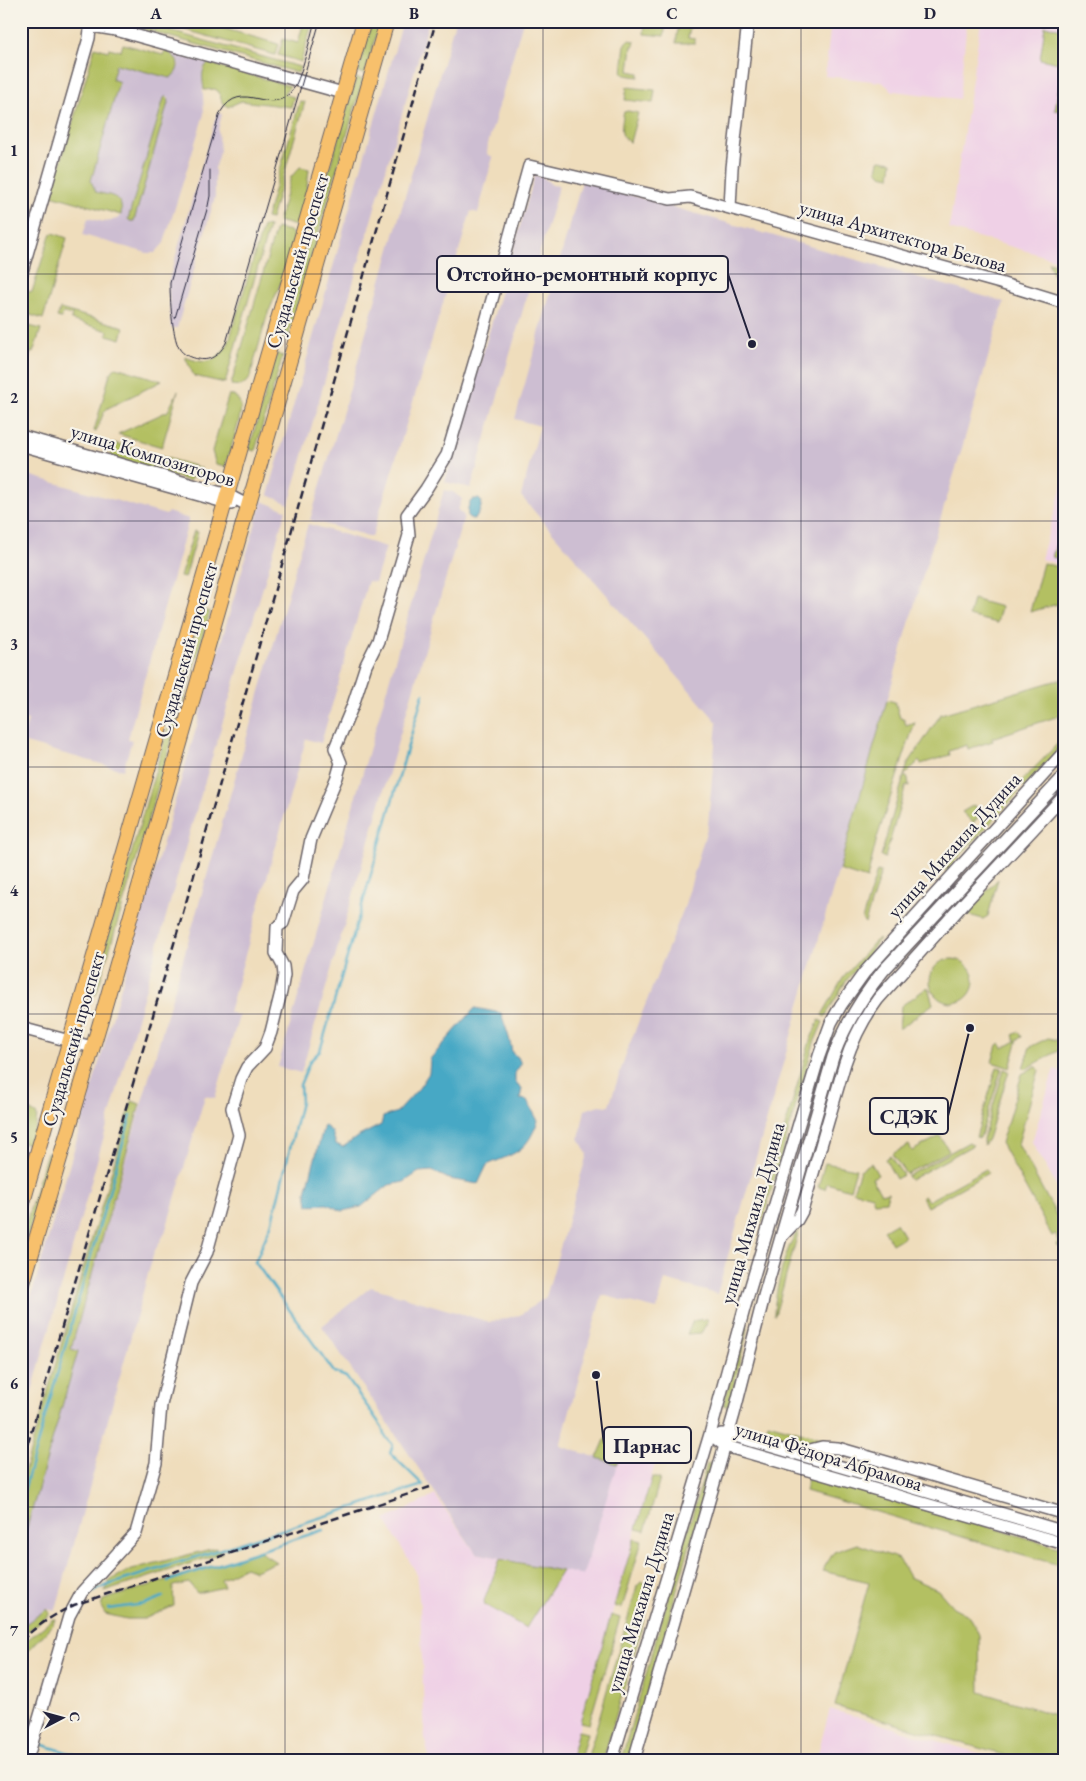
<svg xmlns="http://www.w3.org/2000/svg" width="1086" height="1781" font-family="'EB Garamond',serif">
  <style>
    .built { fill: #efd0e6 }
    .industrial { fill: #cdbed2; fill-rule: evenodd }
    .green { fill: #b3c062; stroke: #6a714e }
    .water { fill: #46a8c5; stroke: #346580 }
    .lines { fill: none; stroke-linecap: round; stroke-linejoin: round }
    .stream { stroke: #46a8c5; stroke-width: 2.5 }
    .minor-casing { stroke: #6a6368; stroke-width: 14 }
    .major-casing { stroke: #6a6368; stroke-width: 16 }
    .minor { stroke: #fff; stroke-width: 11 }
    .major { stroke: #f7c06c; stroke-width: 14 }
    .tram { stroke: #22223b; stroke-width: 1 }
    .rail { stroke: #22223b; stroke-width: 2.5; stroke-dasharray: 8 4; stroke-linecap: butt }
    .grid { fill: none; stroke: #22223b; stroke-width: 1; stroke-opacity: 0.55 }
    .labels { text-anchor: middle; stroke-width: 4.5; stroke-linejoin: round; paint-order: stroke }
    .street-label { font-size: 20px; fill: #22223b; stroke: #f7f3e8 }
    .leader { fill: none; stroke: #22223b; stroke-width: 2 }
    .callout-dot { fill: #22223b; stroke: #f7f3e8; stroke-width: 2 }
    .callout { fill: #f7f3e8; stroke: #22223b; stroke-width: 2 }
    .callout-label { font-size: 21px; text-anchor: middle; font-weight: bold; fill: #22223b }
    .neatline { fill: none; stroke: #22223b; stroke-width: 2 }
    .grid-label { font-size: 16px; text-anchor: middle; font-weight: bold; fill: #22223b }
  </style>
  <rect width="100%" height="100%" fill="#f7f3e8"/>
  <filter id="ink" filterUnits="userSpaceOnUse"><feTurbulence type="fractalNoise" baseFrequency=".02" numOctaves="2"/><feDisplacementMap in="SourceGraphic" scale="10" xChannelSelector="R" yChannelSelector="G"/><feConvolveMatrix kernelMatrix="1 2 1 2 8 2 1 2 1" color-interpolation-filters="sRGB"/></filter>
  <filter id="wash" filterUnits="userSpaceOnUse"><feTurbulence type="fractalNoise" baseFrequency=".0096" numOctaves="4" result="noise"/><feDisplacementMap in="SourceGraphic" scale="20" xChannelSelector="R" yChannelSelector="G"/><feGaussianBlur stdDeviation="1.12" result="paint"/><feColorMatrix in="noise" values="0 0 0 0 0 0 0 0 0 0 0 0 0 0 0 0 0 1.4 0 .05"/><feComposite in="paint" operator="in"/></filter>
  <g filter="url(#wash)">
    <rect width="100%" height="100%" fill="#efddbc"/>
    <path class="built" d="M831 21H967L959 99 893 91 882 82 825 76Z
      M981 21H1065V262L949 229Z
      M1065 476V566L1041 559Z
      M1054 1069 1065 1073V1201L1032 1142Z
      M620 1453 655 1464 570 1760H481L479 1758 476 1760H430L425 1741 420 1607 416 1572 385 1520 435 1495 476 1553 582 1574Z
      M830 1709 1002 1760H816Z"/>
    <path class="industrial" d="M403 21H429L289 504 268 495Z
      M455 21H523L488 144 487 154 493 157 478 213 471 211 372 537 310 520 354 375Z
      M170 53 208 63 203 68 202 77 204 114 164 243 155 253H147L83 235 88 218 104 222 117 219 121 215 116 197 96 192 91 181 119 82 112 79 116 64 170 78 179 66 178 61ZM165 97H169V99L134 220 130 221 128 219Z
      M217 113 222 114 218 130 220 150 215 167V197L177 328H171L168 283Z
      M535 175 544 178 552 185 559 186 471 488 454 484 445 482Z
      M582 181 1004 302 960 455 921 582 717 1294 665 1280 657 1309 602 1295 560 1446 617 1464 583 1575 476 1553 322 1326 371 1287 489 1322 520 1315 546 1297 587 1154 579 1138 585 1110 599 1105 609 1106 628 1048 684 908 708 825 717 722 521 496 540 426 515 419Z
      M21 469 26 470 25 474 166 515 168 512 189 519 130 731 128 739 132 740 123 770 22 742 28 720 21 718Z
      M444 490 453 492 462 499 458 510 464 516 301 1073 278 1067Z
      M262 501 286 510 191 828 21 1430V1332Z
      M308 524 386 547 375 582 368 581 321 743 306 739 229 1012 239 1016 215 1098 205 1096 165 1233 154 1252 57 1606 55 1611 47 1609 21 1627V1548L77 1351 71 1349Z"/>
    <path class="green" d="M119 21H133L152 26 151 32 119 23Z
      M161 21H198L278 44 275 55 160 23Z
      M304 21H313L301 62 278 55 283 39 298 43Z
      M372 21H380L365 74 358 72Z
      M645 21 666 23 664 36 644 34Z
      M679 21H697L696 27H690L688 38 695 39V43H676Z
      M1045 26 1064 29 1058 63 1040 59Z
      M155 27 300 67 298 73 153 32Z
      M628 40 635 41 634 46H632L629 71 639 73V77L625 75 622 73 625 43Z
      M123 44 163 55 165 51C179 56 183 69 170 78L116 64 112 79 119 82 91 181 96 192C111 196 124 195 121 215L51 195 95 47 108 51 109 48 121 51Z
      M1065 51V112L1055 110Z
      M208 63 290 86 283 94 294 97 291 107 241 101 228 107 222 102 219 92 215 89 204 90C203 80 200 71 208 63Z
      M356 78 363 80 288 337 286 339 281 335Z
      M627 87 655 90 653 103 625 100Z
      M166 96 169 99 134 221H130L128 219 164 98Z
      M300 101 305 102 271 219 266 218Z
      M628 111 638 113 630 142C618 136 622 127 623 115L624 112Z
      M881 160 892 162 890 177 881 175 877 170 879 161Z
      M300 167 309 169C307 185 305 214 296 226L278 221 291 177Z
      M263 226 269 227 225 383 194 376 185 357C206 365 216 363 228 344Z
      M276 228 290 231 294 237 281 282 267 316 249 380 241 386 231 385Z
      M53 233 67 238 43 319 21 312V305L25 291 32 292 50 235Z
      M1048 262 1065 266V289L1059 288Z
      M60 309 124 327 121 339 107 335 108 331 71 320 72 315 63 313 61 318 57 317Z
      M21 324 41 329 33 353 31 352 21 383Z
      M277 353 281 356 283 355 255 451 249 449Z
      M116 367 162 381 108 408 104 412 96 432 94 431 110 374Z
      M178 391 162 447 118 434 168 411Z
      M229 394C234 396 239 398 240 404 244 414 228 455 225 467L216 465 212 451Z
      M114 443 201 468 198 477 192 476 190 481 110 458Z
      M1065 516V561L1052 557Z
      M194 531 198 532 185 578 180 577Z
      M1043 563 1065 569V602L1030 612Z
      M973 599 1001 607 997 623 969 616Z
      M202 610 210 612 96 995 91 993Z
      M1065 678V714L992 738 993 741 968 749 967 745 949 751 950 755 921 764 919 761 904 776 908 778 909 786 906 785 885 858 881 856 904 776 908 764 941 714Z
      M887 700 895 702 900 718 904 719 906 725 915 722 877 838 867 879 839 870Z
      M1065 736V742L1024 787 1020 783Z
      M1016 789 1019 792 946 871 942 868Z
      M974 805 982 813 973 823 962 812Z
      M877 871 881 872 865 923 862 920Z
      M998 879 988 916 983 919 965 914Z
      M878 938 879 939 869 954 846 981 825 1017 822 1015 843 978Z
      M930 981a22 22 0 1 1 44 0a22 22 0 1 1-44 0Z
      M928 987 933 1004 899 1029 901 1006Z
      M819 1020 823 1022 814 1043 762 1222 758 1221 810 1041Z
      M1019 1032 1022 1037 1018 1039 1010 1068 992 1062 997 1045 1000 1043 1003 1048 1016 1041 1013 1035Z
      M1048 1038 1065 1042V1047L1026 1069 1023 1068 1030 1047Z
      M1036 1066 1039 1070 1018 1144 1065 1231V1249L1057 1246 1056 1244 1059 1241 1055 1234 1052 1236 1001 1143 1022 1074Z
      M997 1067 1002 1068 980 1138 976 1137Z
      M1004 1069 1009 1071 988 1139 984 1145 983 1139Z
      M132 1101 140 1104 71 1349 78 1351 21 1548V1483Z
      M29 1110 37 1115 34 1143 26 1172 23 1171 31 1145 21 1142V1116L22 1113Z
      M940 1136 949 1151 906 1174 892 1154 909 1145 912 1151Z
      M969 1142 973 1145 910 1180 907 1176Z
      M47 1152 52 1154 21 1259V1240Z
      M890 1156 903 1175 896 1179 885 1159Z
      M825 1163 856 1169 850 1190 827 1183 825 1189 818 1187Z
      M871 1163 878 1175 872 1178 881 1194 888 1192V1195L886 1201 874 1202 872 1196 853 1191 860 1170Z
      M986 1169 988 1173 927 1207 922 1197 924 1196 928 1201Z
      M896 1223 904 1237 892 1244 884 1230Z
      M799 1230 775 1315H774C774 1296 786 1242 799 1230Z
      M706 1318 708 1321 701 1333 687 1334 693 1321 702 1319 703 1322Z
      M746 1327H748L729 1406 723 1405Z
      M768 1423 825 1439 824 1441 804 1445 765 1434Z
      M608 1433 631 1440 627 1455 620 1454 617 1464 597 1458Z
      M707 1464 713 1465 628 1760H621Z
      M652 1477 660 1479 645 1531 636 1529Z
      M808 1479 827 1480 1065 1549V1567L805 1491Z
      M634 1539 642 1541 622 1608 614 1606Z
      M857 1544 899 1559 909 1577 938 1590 953 1607 970 1616 979 1635 980 1692 1065 1718C1065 1732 1058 1747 1063 1760H1020L835 1706 869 1582 822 1571 834 1552Z
      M215 1548 222 1553 104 1592 110 1580 132 1569Z
      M259 1551 276 1562 255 1571 245 1567 221 1579 224 1587 197 1593 189 1583 173 1586 174 1606 144 1619H127L105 1614 101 1607 103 1600Z
      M500 1559 562 1571 526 1628 485 1605 484 1601Z
      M641 1582 654 1585 603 1760H587L637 1586Z
      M47 1609 50 1613 49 1615 21 1636V1627Z
      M611 1615 620 1618 589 1724 580 1722Z
      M53 1619H55L53 1625 21 1658V1645Z
      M578 1731 587 1733 580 1760H570Z"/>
    <path class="water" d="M473 499H479L482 502 480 511 476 518 472 519 468 517C467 510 468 503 473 499Z
      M475 1008 501 1013C505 1026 511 1040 512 1053L518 1057 521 1064 515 1073V1082L522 1088 520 1099 527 1100 538 1121C526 1153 515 1153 487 1165L478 1184 449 1179 432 1171 419 1172 404 1182 389 1185 361 1207 342 1211 327 1204 308 1205 306 1192 324 1125 332 1132 336 1144 343 1147 357 1137 381 1125 383 1117 397 1112 419 1088 429 1073 430 1059Z"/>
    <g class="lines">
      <path class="stream" d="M21 1501 131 1115
        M168 1581 323 1530
        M84 1597 105 1586 423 1485 390 1453 393 1445 384 1435 382 1427 346 1377 334 1372 255 1262 271 1225 279 1194 301 1102 300 1085 310 1061 320 1051 423 694
        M108 1609 145 1604 163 1597
        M37 1743 92 1760"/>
    </g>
  </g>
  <g filter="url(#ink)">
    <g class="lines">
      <defs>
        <path id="minor" d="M92 26 116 30 343 93
          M730 208 732 168 748 21
          M21 275 89 38 91 21
          M21 436 228 495 249 506
          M21 445 231 504
          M21 1028 92 1047
          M783 1235 797 1220 802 1211 845 1063C853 1039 863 1019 878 999L965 902 1065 795
          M710 1434 725 1446 1065 1544
          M721 1434H728L1065 1532
          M794 1454 822 1447 838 1448 1065 1514
          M27 1760 69 1616 82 1592 136 1533 156 1463 161 1405 191 1283 207 1252 239 1135 232 1108 241 1079 247 1067 265 1048 271 1032 281 992 284 975 283 966 276 953 277 927 283 923 293 891 303 879 311 839 337 777 341 763 335 748 353 705 366 665 378 641 409 535 407 515 426 489 447 455 480 343 529 166 670 199 690 197 1000 283 1065 303
          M612 1760 710 1434 744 1309 819 1056 831 1023 841 1005 864 973 1065 751
          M634 1760 734 1414 764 1296 833 1057C845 1025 861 998 883 971L1065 775"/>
        <path id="major" d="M21 1209 364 21
          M21 1290 102 1016 387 21"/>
      </defs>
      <use href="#minor" class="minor-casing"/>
      <use href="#major" class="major-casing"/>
      <use href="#minor" class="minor"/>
      <use href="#major" class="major"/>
      <path class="tram" d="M315 21C310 38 302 75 294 88 272 121 242 75 220 113L170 283C170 299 172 335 179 348 183 355 191 358 198 359 212 362 220 353 226 343L320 21
        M175 318 208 206 210 196V170"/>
      <path class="rail" d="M21 1467 194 875 436 21
        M21 1641C36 1626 55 1614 74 1605L430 1487"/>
    </g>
  </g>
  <path class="grid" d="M285 21V1760M543 21V1760M801 21V1760M21 274H1065M21 521H1065M21 767H1065M21 1014H1065M21 1260H1065M21 1507H1065"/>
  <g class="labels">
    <g class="street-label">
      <text transform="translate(903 236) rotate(16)" y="7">улица Архитектора Белова</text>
      <text transform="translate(297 261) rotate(-74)" y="7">Суздальский проспект</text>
      <text transform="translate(153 455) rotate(17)" y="7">улица Композиторов</text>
      <text transform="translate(186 650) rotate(-74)" y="7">Суздальский проспект</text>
      <text transform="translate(954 845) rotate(-48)" y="7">улица Михаила Дудина</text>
      <text transform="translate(73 1039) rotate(-74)" y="7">Суздальский проспект</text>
      <text transform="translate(752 1213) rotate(-74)" y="7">улица Михаила Дудина</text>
      <text transform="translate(829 1456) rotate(17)" y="7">улица Фёдора Абрамова</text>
      <text transform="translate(640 1602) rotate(-73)" y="7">улица Михаила Дудина</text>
    </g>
  </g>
  <path class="leader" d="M752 344L728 274M970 1028L948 1116M596 1375L604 1445"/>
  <g class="callout-dot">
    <circle cx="752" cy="344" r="5"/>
    <circle cx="970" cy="1028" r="5"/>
    <circle cx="596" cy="1375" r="5"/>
  </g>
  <g class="callout">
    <rect x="437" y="256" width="291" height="36" rx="5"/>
    <rect x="870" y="1098" width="78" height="36" rx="5"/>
    <rect x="604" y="1427" width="87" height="36" rx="5"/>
  </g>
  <g class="callout-label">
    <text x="582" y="281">Отстойно-ремонтный корпус</text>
    <text x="909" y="1124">СДЭК</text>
    <text x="647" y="1453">Парнас</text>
  </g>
  <rect width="1086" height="1781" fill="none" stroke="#f7f3e8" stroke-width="55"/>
  <g transform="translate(62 1718) rotate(84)" stroke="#f7f3e8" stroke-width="4" paint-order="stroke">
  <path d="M0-4L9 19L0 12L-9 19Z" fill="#22223b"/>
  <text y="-8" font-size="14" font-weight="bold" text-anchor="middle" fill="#22223b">С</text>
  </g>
  <rect x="28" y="28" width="1030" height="1726" class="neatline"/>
  <g class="grid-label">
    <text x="156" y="19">A</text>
    <text x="414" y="19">B</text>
    <text x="672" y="19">C</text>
    <text x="930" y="19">D</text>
    <text x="14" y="156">1</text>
    <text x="14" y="403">2</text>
    <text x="14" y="650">3</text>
    <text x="14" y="896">4</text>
    <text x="14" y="1143">5</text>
    <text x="14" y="1389">6</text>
    <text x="14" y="1636">7</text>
  </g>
</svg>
